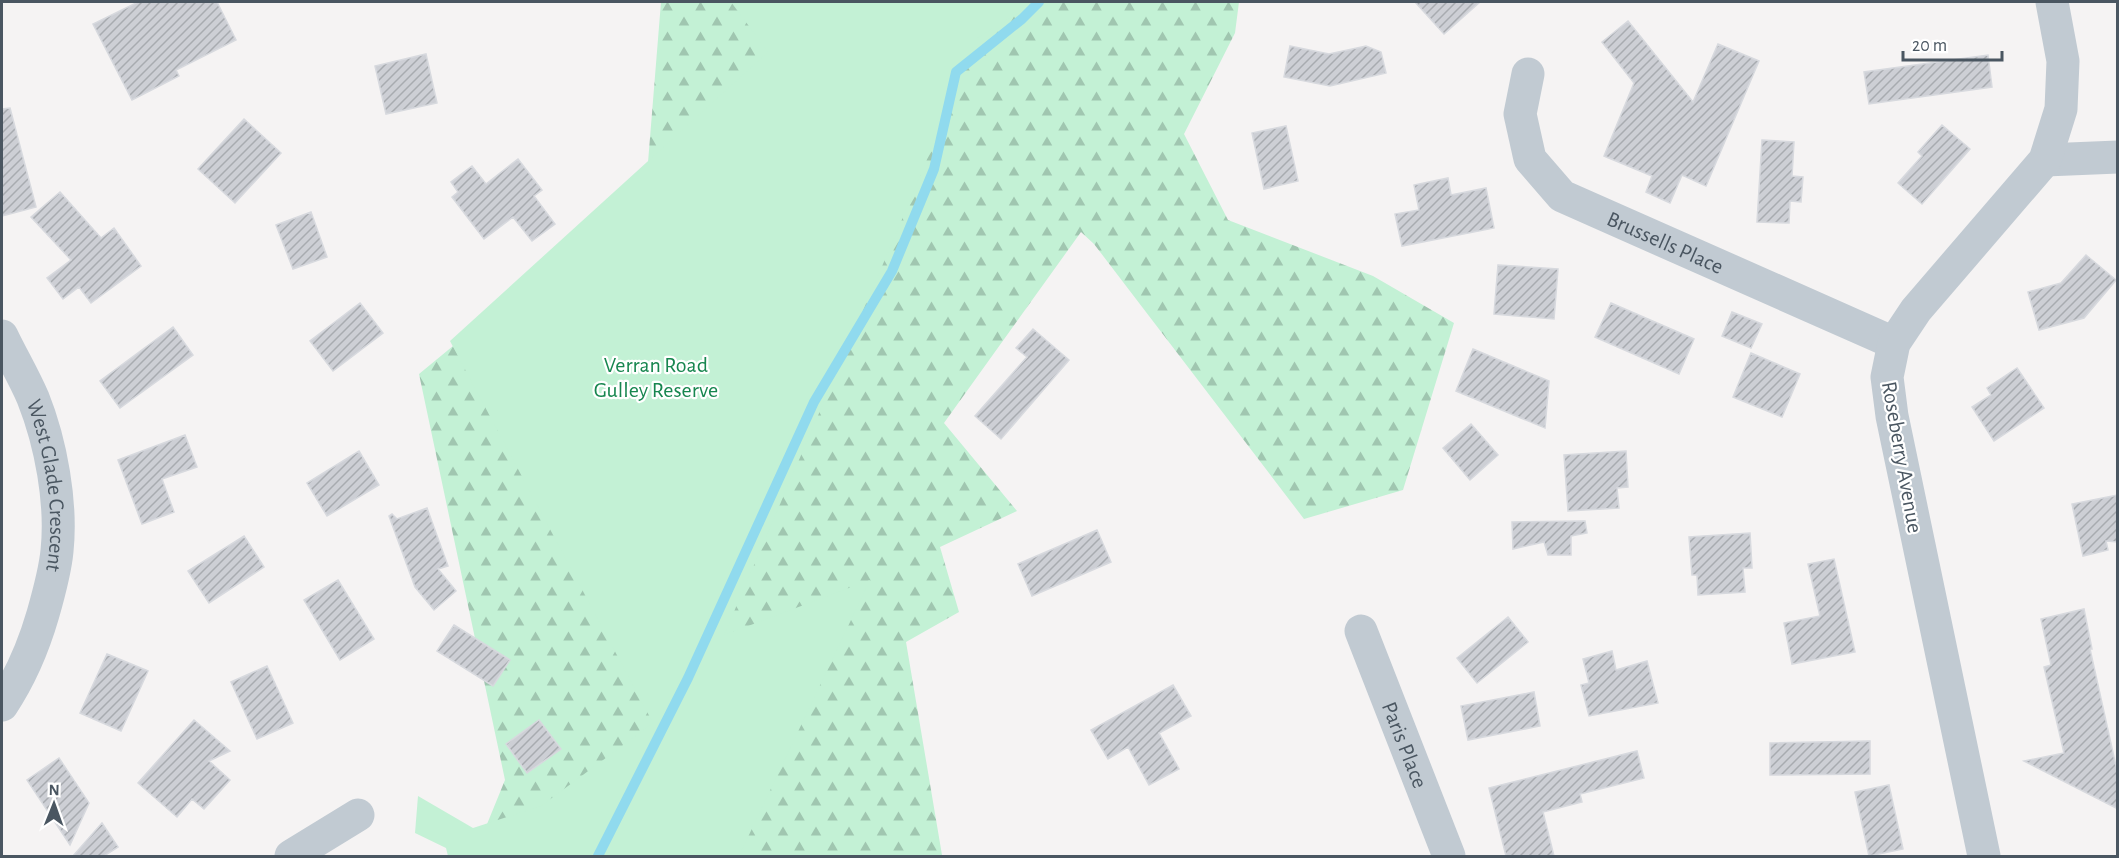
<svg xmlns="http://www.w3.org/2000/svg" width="2119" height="858" font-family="'Alegreya Sans',sans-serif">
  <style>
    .forest { fill: url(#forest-firs) }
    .park { fill: #c3f1d5 }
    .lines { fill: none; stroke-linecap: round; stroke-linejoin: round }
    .stream { stroke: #90daee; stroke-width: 10 }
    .building { fill: url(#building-hatch); stroke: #d7d9de; stroke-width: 1.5 }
    .minor { stroke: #c1cad2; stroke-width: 33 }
    .labels { text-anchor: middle; stroke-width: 4.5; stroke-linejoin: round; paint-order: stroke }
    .street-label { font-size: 22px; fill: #4a5661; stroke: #fff }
    .park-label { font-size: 22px; fill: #17864f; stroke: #fff }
  </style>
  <defs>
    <pattern id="forest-firs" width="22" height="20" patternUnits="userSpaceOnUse" patternTransform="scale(1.5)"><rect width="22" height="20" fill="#c3f1d5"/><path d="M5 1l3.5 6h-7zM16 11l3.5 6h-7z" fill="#a0c6b0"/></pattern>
    <pattern id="building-hatch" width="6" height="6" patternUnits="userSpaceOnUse" patternTransform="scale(1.5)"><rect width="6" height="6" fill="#cdcfd5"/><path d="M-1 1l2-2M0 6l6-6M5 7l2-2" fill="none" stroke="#a8abb0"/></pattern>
  </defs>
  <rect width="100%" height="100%" fill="#f5f3f3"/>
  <path class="forest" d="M661 2H1239L1235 33 1184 134 1228 220 1373 276 1454 323 1403 490 1304 519 1094 244 1081 232 944 423 1017 511 940 547 959 612 906 642 942 855 939 856H474L505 780 419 374 646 187Z"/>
  <path class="park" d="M731 2H1036L977 38 898 229 724 635 870 580 739 856H448L446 848 415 833 418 796 473 828 541 806 653 723 450 341 768 52Z"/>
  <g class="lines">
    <path class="stream" d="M598 856 688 678 814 402 892 271 934 169 956 72 1022 19 1039 2"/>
  </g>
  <path class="building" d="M138 2H217L236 40 176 70 179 76 132 100 93 24Z
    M1415 2H1480L1444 34Z
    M1628 21 1693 102 1718 44 1759 61 1706 186 1682 175 1670 203 1646 192 1652 176 1604 156 1634 83 1602 42Z
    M1290 46 1329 54 1366 46 1381 52 1386 73 1330 86 1284 77Z
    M426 54 437 103 386 114 375 66Z
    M1988 55 1992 87 1869 104 1864 72Z
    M10 108 36 207 2 216V109Z
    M244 119 281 153 235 203 198 169Z
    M1942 125 1970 149 1922 204 1898 183 1922 156 1918 152Z
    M1286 126 1298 181 1264 189 1252 133Z
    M1762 140 1794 142 1792 176 1803 177 1801 202 1790 201 1789 223 1757 222Z
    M518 159 542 190 534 196 555 224 532 241 513 217 484 239 452 197 458 192 451 182 472 166 486 184Z
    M1448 178 1451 195 1486 188 1494 228 1402 246 1395 214 1419 210 1414 185Z
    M60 192 101 238 114 228 141 266 91 303 79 287 63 299 47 278 71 260 31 217Z
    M311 212 327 257 293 269 276 225Z
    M2086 255 2116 280 2084 318 2039 330 2028 292 2061 283Z
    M1498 265 1558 269 1554 319 1494 314Z
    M360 303 383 333 333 371 310 341Z
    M1611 303 1694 339 1679 374 1595 337Z
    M1732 312 1762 324 1751 348 1722 336Z
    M173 327 193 355 120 408 100 381Z
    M1033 329 1069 360 1001 439 975 416 1027 357 1016 348Z
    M1473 349 1549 381 1545 428 1456 391Z
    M1751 353 1800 374 1782 417 1733 397Z
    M2017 368 2044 408 1994 441 1972 407 1991 395 1987 388Z
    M1471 424 1498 455 1470 480 1443 448Z
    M185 435 197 467 162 479 174 512 142 524 118 460Z
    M359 451 379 485 327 516 307 483Z
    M1626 451 1628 487 1617 488 1619 508 1568 511 1564 455Z
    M2118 495V542L2106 541 2108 550 2083 556 2072 504Z
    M427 508 448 566 438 569 456 591 434 610 415 587 389 516 392 514 397 519Z
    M1585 521 1587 533 1571 536V555H1548L1544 542 1513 549 1512 522Z
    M1097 530 1111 562 1032 596 1018 564Z
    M1750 533 1752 568H1743L1745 592 1698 595 1697 575H1692L1689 537Z
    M244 536 264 567 209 603 188 571Z
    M1834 559 1855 652 1792 664 1784 623 1820 616 1808 564Z
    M338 580 374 639 340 660 304 600Z
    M2084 609 2092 649H2090L2118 775V809L2024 761 2064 753 2044 667 2051 665 2041 619Z
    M1508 617 1528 642 1477 683 1457 658Z
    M454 625 510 660 493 686 437 651Z
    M1612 651 1616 670 1647 661 1658 703 1589 716 1581 685 1589 683 1583 659Z
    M107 654 148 671 121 731 80 713Z
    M267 666 293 723 257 739 231 682Z
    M1173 685 1191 716 1159 733 1179 769 1149 785 1128 747 1108 759 1091 730Z
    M1534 692 1540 726 1468 740 1461 706Z
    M194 720 230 751 209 761 230 780 204 809 192 799 177 817 138 783Z
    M539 720 561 749 527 773 506 744Z
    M1870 741V774L1770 775V743Z
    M1637 751 1644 778 1580 794 1582 802 1543 812 1554 856H1506L1489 788Z
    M59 758 89 803 70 845 27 780Z
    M1889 785 1903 849 1869 856 1855 792Z
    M102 823 118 847 104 856H73Z"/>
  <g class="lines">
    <g class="minor">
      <path id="s1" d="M1528 74 1520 114 1530 159 1562 196 1894 343"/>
      <path d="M2045 160 2118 157"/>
      <path id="s2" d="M2 336C12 357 24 377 33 398 51 443 62 503 57 551 55 572 49 593 43 614 34 645 20 678 2 705"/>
      <path id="s3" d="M1361 631 1449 856"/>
      <path d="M291 856 358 815"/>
      <path d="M1984 856 1892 416 1887 377 1894 343 1916 310 2045 160 2061 109 2063 61 2052 2"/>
    </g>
  </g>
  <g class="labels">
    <g class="street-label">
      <text dy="8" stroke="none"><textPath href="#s1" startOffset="249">Brussells Place</textPath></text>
      <text transform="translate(1903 457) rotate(80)" y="8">Roseberry Avenue</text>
      <text dy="8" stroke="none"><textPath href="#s2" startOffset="159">West Glade Crescent</textPath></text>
      <text dy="8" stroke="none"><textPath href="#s3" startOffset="122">Paris Place</textPath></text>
    </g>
    <g class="park-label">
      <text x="656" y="372">Verran Road<tspan x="656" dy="25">Gulley Reserve</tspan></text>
    </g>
  </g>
  <rect width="2119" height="858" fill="none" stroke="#4a5661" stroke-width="6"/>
  <g transform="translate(54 804) rotate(1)" stroke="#ffffff" stroke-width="4.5" paint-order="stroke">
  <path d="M0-4.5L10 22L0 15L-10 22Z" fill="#4a5661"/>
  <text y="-9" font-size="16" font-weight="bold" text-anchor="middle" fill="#4a5661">N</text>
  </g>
  <path d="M1903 51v9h99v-9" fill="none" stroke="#4a5661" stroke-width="3"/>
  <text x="1912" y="51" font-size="18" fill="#4a5661" stroke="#ffffff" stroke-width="4.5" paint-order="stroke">20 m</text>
</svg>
